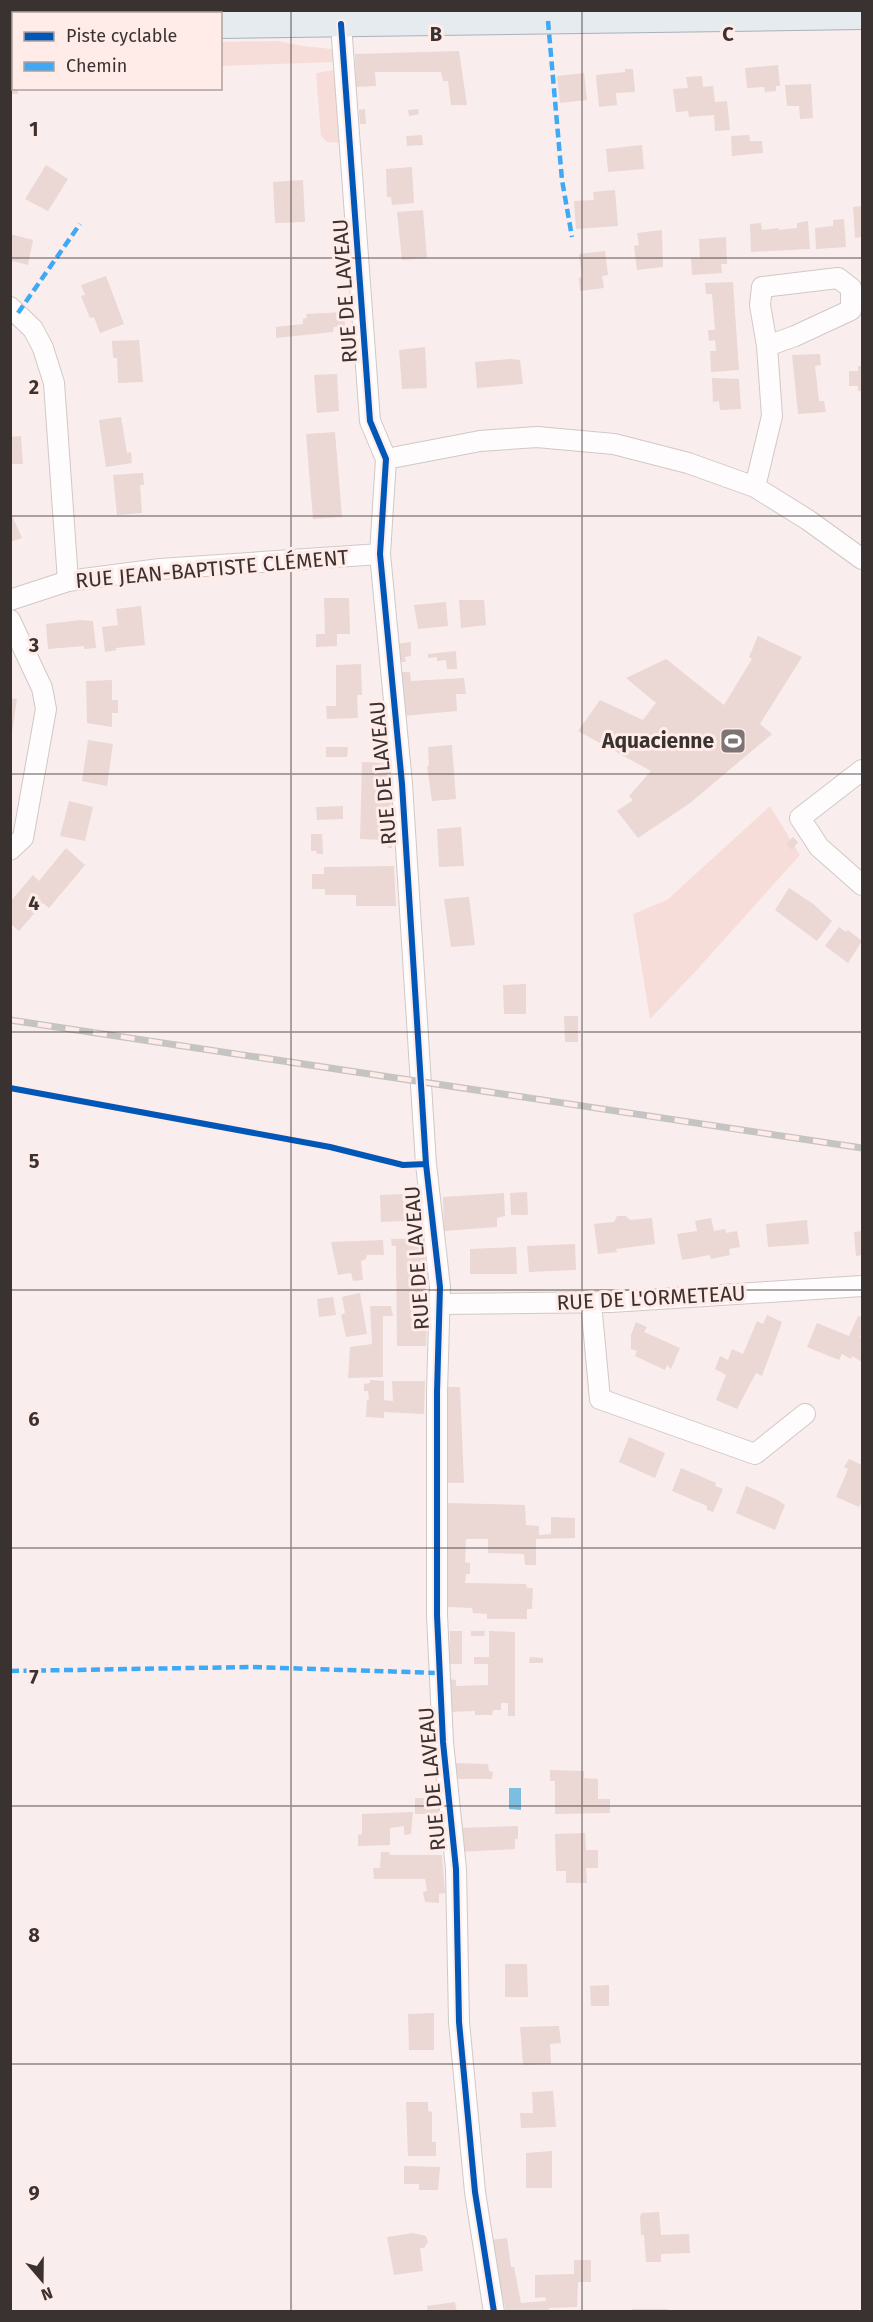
<svg xmlns="http://www.w3.org/2000/svg" width="873" height="2322" font-family="'Fira Sans',sans-serif">
  <style>
    .green { fill: #f7ddd9 }
    .water { fill: #7cbee0 }
    .building { fill: #ebd7d4 }
    .lines { fill: none; stroke-linecap: round; stroke-linejoin: round }
    .minor-casing { stroke: #d1c8c6; stroke-width: 22 }
    .major-casing { stroke: #a9b2b9; stroke-width: 28 }
    .minor { stroke: #fefcfc; stroke-width: 20 }
    .major { stroke: #e5ebef; stroke-width: 26 }
    .rail-casing { stroke: #c6c4c3; stroke-width: 7 }
    .rail { stroke: #ffebe7; stroke-width: 4.5; stroke-dasharray: 14; stroke-linecap: butt }
    .quiet { stroke: #3fa9f5; stroke-width: 4.5; stroke-dasharray: 9 4.5; stroke-linecap: butt }
    .cycleway-casing { stroke: #ffebe7; stroke-width: 10 }
    .cycleway { stroke: #0057b8; stroke-width: 6 }
    .grid { fill: none; stroke: #3a3231; stroke-width: 1.5; stroke-opacity: 0.55 }
    .labels { text-anchor: middle; stroke-width: 6; stroke-linejoin: round; paint-order: stroke }
    .street-label { font-size: 21px; fill: #3a3231; stroke: #ffebe7 }
    .poi-label { font-size: 21px; font-weight: bold; fill: #3a3231; stroke: #ffebe7; text-anchor: end }
    .grid-label { font-size: 20px; text-anchor: middle; font-weight: bold; fill: #3a3231; stroke: #ffebe7; stroke-width: 6; stroke-linejoin: round; paint-order: stroke }
  </style>
  <rect width="100%" height="100%" fill="#f9eeed"/>
  <path class="green" d="M277 41 303 46 332 49 336 54 337 62 221 66 220 42Z
    M334 70 338 72 344 140 339 143 327 142 321 136 316 73Z
    M770 806 800 855 695 972 650 1019 633 914 667 900Z"/>
  <path class="water" d="M509 1788H521V1810L509 1809Z"/>
  <path class="building" d="M459 51 467 105H451L448 81H443L441 72H375L376 86 356 87 355 54Z
    M778 65 780 86H776V91L765 92 764 87 747 88 745 68Z
    M625 69H633L635 92 616 93 617 105 599 107 596 75 625 72Z
    M584 73 587 100 560 103 557 76Z
    M702 76 703 87 713 86 715 102 727 101 730 130 715 131 714 115 689 117 688 111 676 112 673 89 688 88 686 77Z
    M10 77H14V88H18V94H10Z
    M811 84 813 118 800 119 799 106H787L785 85Z
    M365 109 366 124H360L359 110Z
    M418 109 419 114 409 116 408 110Z
    M422 135 423 145 407 146 406 136Z
    M749 135 750 141H762L763 153 732 156 731 136Z
    M642 145 644 169 608 172 606 149Z
    M46 165 68 179 48 211 25 199Z
    M412 167 414 203 392 205 391 197H387L386 169Z
    M303 180 305 222 275 223 273 182Z
    M615 190 618 226 576 229 574 201 594 200 593 192Z
    M862 206V237L855 238 853 207Z
    M423 210 427 258 402 260 397 212Z
    M844 219 846 247 816 249 815 228 833 226V220Z
    M808 221 810 249 751 252 750 224 761 223 762 230 779 228V230L797 228V223Z
    M662 230 663 267 637 270 634 246 639 245 637 233Z
    M10 234 33 240 28 265 13 261 10 266Z
    M726 237 727 264H721L722 273 692 275 691 258H700L699 239Z
    M605 251 608 275 602 276 604 288 580 291 579 278 582 277 579 254Z
    M106 276 124 324 100 333 94 317 90 318 81 296 85 295 81 285Z
    M733 282 739 370 711 372 710 351H716L715 340 709 341 708 330H715L712 294H706L705 283Z
    M344 312 345 326 334 327 333 332 276 338V327L303 324V319L307 318 306 314Z
    M139 340 143 382 118 383 117 358H113L112 341Z
    M425 347 427 388 402 389 399 350Z
    M820 354 821 365 815 366 817 383 819 401H824L826 412 798 414 792 355Z
    M511 359 520 360 523 384 477 388 475 362Z
    M858 366H862V391H858V386H849V371H858Z
    M337 374 339 411 317 413 314 375Z
    M712 378 739 379 741 409 720 410 719 401 713 402Z
    M121 417 127 453 131 452 132 463 106 467 99 420Z
    M335 432 342 517 313 519 306 434Z
    M21 436 23 464H10V437Z
    M143 473 144 485H140L142 513 117 515 113 475Z
    M10 511 22 538 10 542Z
    M324 598H349L350 634H337V646L316 647V634H325Z
    M459 600H484L486 625 461 628Z
    M446 602 448 626 418 629 414 605Z
    M141 606 145 645 116 648 117 650 105 652 102 627 118 625 116 609Z
    M81 620 93 621 96 648 84 649V646L48 649 46 624Z
    M758 636 802 657 760 724 772 734 690 803 638 838 617 811 633 800 629 796 651 771 578 731 600 700 643 720 656 703 626 678 666 659 724 705 752 659 749 657Z
    M411 642V656L405 657 406 662H398L396 644Z
    M456 651 457 669H447L446 660 437 661V657L428 658V654Z
    M361 664 362 695H357L358 718 327 719 326 706H336V665Z
    M398 672H410L411 681 464 678 466 694H456L457 711 402 716Z
    M112 680V700H118V713H112V727L87 723 86 681Z
    M10 698 17 699 12 732H10Z
    M88 740 113 744 107 786 82 781Z
    M452 745 456 799 432 801 427 766H429L428 747Z
    M326 747H348L347 757H326Z
    M387 760H391L392 848H388L386 838H382V840L360 839 362 762 386 763Z
    M69 801 93 807 85 841 60 836Z
    M343 806V819L317 820 316 807Z
    M461 827 464 866 439 867 437 829Z
    M311 834H322L323 854H317L316 851H311Z
    M793 837 798 842 792 850 786 844Z
    M66 848 85 865 49 908 43 903 19 931 10 923V902L33 875 39 881Z
    M394 866 396 906H356V895H325V889H312V874H324V867Z
    M789 888 812 903 832 921 817 941 775 910Z
    M469 897 475 945 451 947 444 899Z
    M839 927 846 932 848 930 862 941 848 963 825 946Z
    M526 984V1014H504L503 985Z
    M564 1016H578V1042H565Z
    M527 1192 528 1215H511L510 1193Z
    M504 1193 505 1216 497 1218V1227L444 1231 443 1197Z
    M403 1194 405 1221 381 1222 380 1195Z
    M617 1216H626L630 1220 652 1218 655 1244 616 1249 617 1252 598 1254 594 1224 614 1222Z
    M711 1218 714 1231 725 1229 726 1233 737 1231 740 1247 729 1249 730 1255 711 1259 710 1255 682 1260 677 1234 697 1231 695 1221Z
    M807 1220 809 1244 768 1247 766 1224Z
    M862 1231V1255L856 1256 854 1232Z
    M424 1238 427 1316 426 1346H397L396 1246H392L391 1239Z
    M383 1240 384 1255H367L366 1259 361 1261 363 1280 353 1281 351 1273 338 1275 331 1242Z
    M575 1244 576 1270 529 1272 527 1246Z
    M516 1247 517 1274H470V1249Z
    M360 1293 367 1334 346 1337 341 1315 345 1313 342 1297Z
    M333 1297 336 1315 319 1317 317 1299Z
    M370 1306H391L393 1316H383V1377L348 1378 350 1347 372 1344Z
    M767 1315 782 1322 762 1376 756 1373 737 1409 716 1400 726 1375 715 1369 720 1356 728 1360 732 1349 743 1354 757 1321 763 1324Z
    M858 1316 862 1317V1331L860 1337 862 1339V1362L852 1356 851 1359 842 1354 839 1360 807 1347 817 1323 849 1336Z
    M636 1322 647 1327 644 1332 680 1348 671 1369 667 1365 665 1370 635 1356 637 1351 631 1349V1335Z
    M370 1380 384 1381V1400L393 1401 392 1381H425L424 1414 384 1412V1418L366 1417 367 1400 369 1399 368 1391H364V1384L370 1383Z
    M445 1387H460L464 1483H447Z
    M629 1437 665 1453 655 1478 619 1462Z
    M849 1459 862 1465V1500L859 1507 836 1497 848 1469 844 1467Z
    M681 1468 716 1483 715 1486 723 1489 713 1512 707 1510V1506L672 1491Z
    M746 1486 776 1499 785 1505 775 1530 736 1513Z
    M447 1503 525 1505 526 1525 539 1526V1535L551 1534V1517L575 1518V1538L536 1539V1565H525L524 1554 488 1553V1539H466L465 1562 470 1563V1574H466L465 1583 526 1584 527 1588H533L532 1609H527V1619H487V1614L473 1613 472 1608 447 1607Z
    M450 1631H462V1664H449Z
    M471 1631H485L484 1636H471Z
    M489 1631 515 1632V1716H508V1703H501V1710H493L492 1715H475V1711L449 1712V1679L456 1680V1686L488 1685V1664H474V1657H489Z
    M530 1657 543 1658V1663H529Z
    M454 1763 488 1764 489 1771 493 1772 492 1779H455Z
    M550 1770 584 1771V1778L598 1779V1799H610V1813L555 1814V1781H550Z
    M415 1798H440L441 1819 433 1818V1814H415Z
    M413 1812 411 1834 404 1835V1826L390 1828V1845L358 1846V1835L362 1834V1814Z
    M518 1826V1839H515V1849L459 1852 458 1828Z
    M585 1833 586 1850H598V1868H586L587 1883H566V1871H556L555 1834Z
    M381 1852H389L390 1855H442L445 1893 439 1894V1903L425 1902 423 1892 427 1891 425 1879H374L373 1868H380Z
    M505 1964H527L528 1997H505Z
    M609 1985V2006H591L590 1986Z
    M434 2013V2050H409L408 2014Z
    M559 2026 561 2043 550 2044 551 2064 523 2065 520 2027Z
    M553 2091 556 2127 521 2128 520 2113H533L532 2092Z
    M406 2102H428V2111L432 2112V2142H436V2156H408Z
    M552 2151V2188H526V2153Z
    M404 2166 440 2167 438 2190H419V2184H404Z
    M659 2212 661 2235 689 2234 690 2253 661 2254V2262H646L644 2235H641L640 2216 642 2213Z
    M413 2233 426 2236 428 2242 424 2248H420L423 2271 394 2275 387 2237Z
    M507 2238 511 2267H514L521 2303 546 2301 545 2297 535 2298V2275L574 2274V2260H591V2282H578L577 2307 549 2308V2312H506L490 2240Z
    M455 2302 457 2312H428L427 2306Z
    M632 2309H668V2312H632Z"/>
  <g class="lines">
    <defs>
      <path id="minor" d="M341 24 370 421 386 459 380 554 402 784 426 1164 440 1287 437 1392V1615L443 1742 456 1869 459 2022 475 2192 494 2312
        M10 307 33 329 43 348 54 383 68 581
        M386 459 480 441 537 437 614 444 688 463 755 487 808 520 862 559
        M755 487 772 416 767 346 760 305 762 287 838 278 851 288V310L795 336 767 346
        M10 600 68 581 160 569 380 554
        M10 620 42 688 46 709 23 838 10 850
        M862 770 800 818 819 847 862 885
        M591 1303 600 1399 755 1454 805 1414
        M440 1304 611 1302 862 1286"/>
      <path id="major" d="M220 25 862 16
        M10 29H14"/>
    </defs>
    <use href="#minor" class="minor-casing"/>
    <use href="#major" class="major-casing"/>
    <use href="#minor" class="minor"/>
    <use href="#major" class="major"/>
    <defs>
      <path id="rail" d="M10 1020 862 1148"/>
    </defs>
    <use href="#rail" class="rail-casing"/>
    <use href="#rail" class="rail"/>
    <path class="quiet" d="M548 21 562 180 572 237
      M18 313 80 224
      M10 1671 251 1667 440 1673"/>
    <defs>
      <path id="cycleway" d="M341 24 370 421 386 459 380 554 402 784 426 1164 440 1287 437 1392V1615L443 1742 456 1869 459 2022 475 2192 494 2312
        M10 1088 330 1147 403 1165 426 1164"/>
    </defs>
    <use href="#cycleway" class="cycleway-casing"/>
    <use href="#cycleway" class="cycleway"/>
  </g>
  <path class="grid" d="M291 10V2312M582 10V2312M10 258H862M10 516H862M10 774H862M10 1032H862M10 1290H862M10 1548H862M10 1806H862M10 2064H862"/>
  <defs>
    <symbol id="stadium-square" viewBox="-11 -11 22 22"><rect x="-9" y="-9" width="18" height="18" rx="4" fill="#7d7473" stroke="#ffebe7"/><path d="M0-5a6.5 5 0 1 0 0 10a6.5 5 0 1 0 0-10ZM-3.5-1.8h7v3.6h-7Z" fill="#fff"/></symbol>
  </defs>
  <g fill-rule="evenodd">
    <use href="#stadium-square" x="718" y="726" width="30" height="30"/>
  </g>
  <g class="labels">
    <g class="street-label">
      <text transform="translate(345 291) rotate(-94)" y="7">RUE DE LAVEAU</text>
      <text transform="translate(212 569) rotate(-5)" y="7">RUE JEAN-BAPTISTE CLÉMENT</text>
      <text transform="translate(383 773) rotate(-95)" y="7">RUE DE LAVEAU</text>
      <text transform="translate(417 1258) rotate(-94)" y="7">RUE DE LAVEAU</text>
      <text transform="translate(651 1298) rotate(-3)" y="7">RUE DE L'ORMETEAU</text>
      <text transform="translate(432 1779) rotate(-95)" y="7">RUE DE LAVEAU</text>
    </g>
    <g class="poi-label">
      <text x="714" y="748">Aquacienne</text>
    </g>
  </g>
  <g class="grid-label">
    <text x="436" y="41">B</text>
    <text x="728" y="41">C</text>
    <text x="34" y="136">1</text>
    <text x="34" y="394">2</text>
    <text x="34" y="652">3</text>
    <text x="34" y="910">4</text>
    <text x="34" y="1168">5</text>
    <text x="34" y="1426">6</text>
    <text x="34" y="1684">7</text>
    <text x="34" y="1942">8</text>
    <text x="34" y="2200">9</text>
  </g>
  <rect width="873" height="2322" fill="none" stroke="#3a3231" stroke-width="24"/>
  <rect x="12" y="12" width="210" height="78" fill="#ffebe7" stroke="#b0a19e" stroke-width="1.5"/>
  <rect x="24" y="32" width="30" height="9" fill="#0057b8" stroke="#b0a19e" stroke-width="1.5"/>
  <text x="66" y="42" font-size="18" fill="#3a3231">Piste cyclable</text>
  <rect x="24" y="62" width="30" height="9" fill="#3fa9f5" stroke="#b0a19e" stroke-width="1.5"/>
  <text x="66" y="72" font-size="18" fill="#3a3231">Chemin</text>
  <g transform="translate(42 2280) rotate(160)" stroke="#ffebe7" stroke-width="4.5" paint-order="stroke">
  <path d="M0-4.5L10 22L0 15L-10 22Z" fill="#3a3231"/>
  <text y="-9" font-size="16" font-weight="bold" text-anchor="middle" fill="#3a3231">N</text>
  </g>
</svg>
